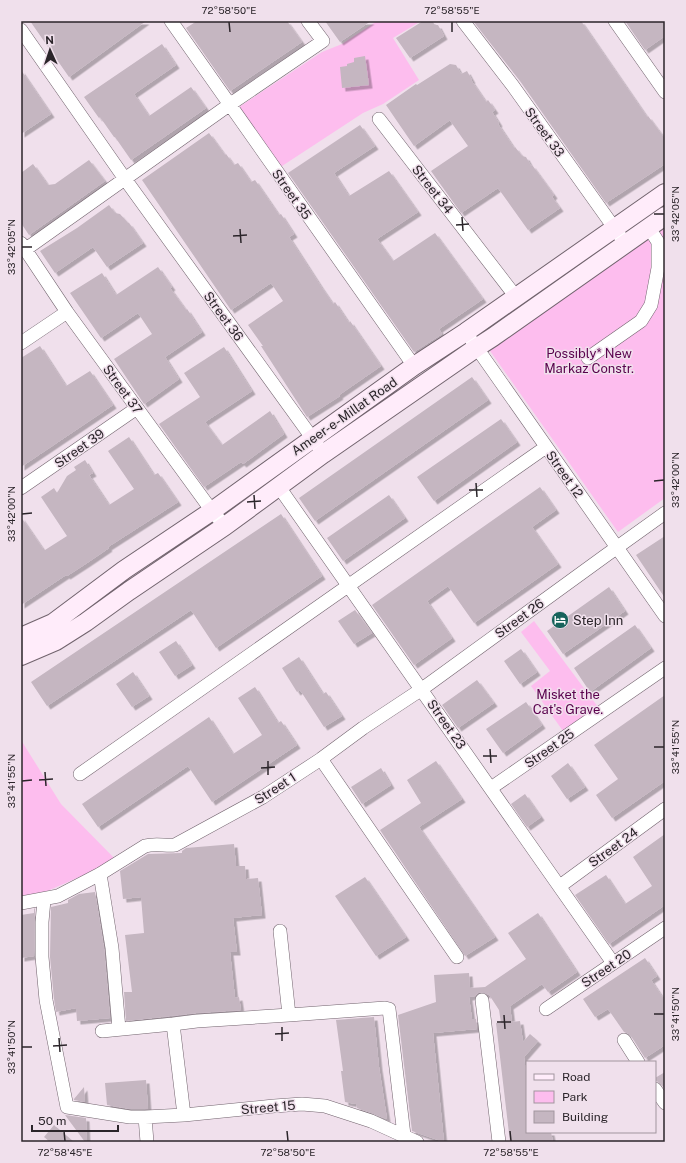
<svg xmlns="http://www.w3.org/2000/svg" width="686" height="1163" font-family="'Public Sans',sans-serif">
  <style>
    .green { fill: #fdbdee }
    .building { fill: #c5b6c1; filter: url(#shadow) }
    .lines { fill: none; stroke-linecap: round; stroke-linejoin: round }
    .minor-casing { stroke: #71636d; stroke-width: 14 }
    .secondary-casing { stroke: #71636d; stroke-width: 20 }
    .minor { stroke: #fff; stroke-width: 13 }
    .secondary { stroke: #ffecfa; stroke-width: 18 }
    .ticks { fill: none; stroke: #2b252a; stroke-width: 1.5 }
    .labels { text-anchor: middle; stroke-width: 3; stroke-linejoin: round; paint-order: stroke }
    .street-label { font-size: 13px; fill: #2b252a; stroke: #f0e0ec }
    .park-label { font-size: 13px; fill: #59024d; stroke: #f0e0ec }
    .poi-label { font-size: 13px; fill: #2b252a; stroke: #f0e0ec; text-anchor: start }
    .neatline { fill: none; stroke: #2b252a; stroke-width: 1.5 }
    .ticks-label { font-size: 10px; text-anchor: middle; fill: #2b252a }
  </style>
  <defs>
    <filter id="shadow"><feDropShadow dx="3.5" dy="3.5" stdDeviation="0" flood-color="#0004"/></filter>
  </defs>
  <rect width="100%" height="100%" fill="#f0e0ec"/>
  <path class="green" d="M377 21H421L393 38 419 80 383 104 363 113 279 168 236 109 322 52 342 44Z
    M665 219V498L618 532 483 341Z
    M534 621 598 707 563 731 531 686 550 671 521 632Z
    M21 740 61 804 119 863 84 875 29 899 21 900Z"/>
  <path class="building" d="M30 21H146L69 77Z
    M197 21H287L302 42 230 91 186 28Z
    M325 21H371L340 42Z
    M423 21H432L435 25H438L444 36 410 58 396 38Z
    M473 21H581L647 117 648 116 665 139V164L606 203 520 81Z
    M625 21H665V36L645 50Z
    M162 44 176 65 134 94 149 116 191 87 206 108 131 160 115 137H114L100 117 99 118 84 97Z
    M365 56 369 85 342 88 340 67 347 66V64L354 62V58Z
    M450 64 456 65 461 74 467 71 472 80H471L486 102 488 100 495 110 492 112 499 123 498 124 514 148 515 147 522 156 526 157 531 166 532 165 554 195 552 197 560 208 528 230 498 188 461 213 431 171 468 146 451 122 450 120 414 146 386 105 416 84 417 85Z
    M21 70 51 114 21 134Z
    M360 125 375 146 334 173 349 196 389 171 418 212 377 239 393 261 435 233 483 299 439 329 442 334 414 352 288 173Z
    M209 133 225 155 226 154 234 165 238 163 251 182 255 180 279 215 281 214 294 234 289 237 320 285 333 304 335 302 349 323 350 321 381 366 339 395 340 396 307 417 261 346H263L248 325 283 301 271 283 231 310 142 180Z
    M89 160 105 181 29 235 21 223V173L33 164 48 185 55 184Z
    M109 205 115 213 120 214 128 223H129L143 243 107 267 93 247 55 273 40 251 77 228Z
    M158 267 172 287 170 288 186 310 187 309 202 332 165 357 179 379 144 404 114 359 152 334 138 313 101 338 70 293 102 273 116 295Z
    M40 346 66 386 90 371 113 405 21 467V358Z
    M224 347 252 391 205 422 222 445 270 411 284 434 243 464 241 462 204 487 159 424 200 397 184 373Z
    M472 377 488 400 315 521 299 498Z
    M501 419 517 442 434 501 417 477Z
    M129 437 154 475 158 473 178 502 108 547 109 548 87 563 67 576 66 575 21 605V517L43 549H44L45 550 67 536 41 497 54 488 57 493 67 476 76 470 74 467 85 460 93 473 89 475 109 505 134 489 108 451Z
    M540 487 556 510 532 527 558 564 474 623 448 586 427 601 452 638 414 665 372 605Z
    M389 495 405 518 343 561 327 538Z
    M281 514 322 576 216 648 191 610 47 706 31 682Z
    M665 536V598L636 555Z
    M609 587 625 611 563 654 547 631Z
    M355 610 372 633 354 644 338 621Z
    M635 625 651 648 590 692 574 668Z
    M176 641 192 665 175 676 159 652Z
    M521 649 537 672 520 684 504 661Z
    M299 657 323 694 326 692 342 716 324 727 300 690 297 692 282 668Z
    M133 672 149 696 132 707 116 684Z
    M477 680 494 703 458 728 442 705Z
    M255 687 278 723 281 721 297 745 212 802 188 766 98 827 82 804 209 717 233 754 262 735 238 698Z
    M665 695V781L612 818 596 795 618 779 594 745Z
    M526 702 542 725 503 753 486 729Z
    M436 761 462 799 419 827 495 937 465 956 380 830 421 803 407 780Z
    M568 763 585 787 567 799 551 776Z
    M381 768 391 785 362 804 351 787Z
    M525 794 541 817 527 827 511 804Z
    M665 834V905L609 944 575 895 606 875 625 904 652 886 633 857Z
    M234 844 236 866H245L246 879 258 878 262 915 233 918 237 952H230L235 998 239 997 241 1010 196 1013 126 1021 124 992H132L125 935 144 933 141 897 123 899 120 871 148 854 182 853V851L186 848Z
    M365 877 406 937 376 956 335 896Z
    M95 892 104 949 110 1018 77 1021 76 1008 56 1012 54 999 50 957 51 907 68 903V900L79 894Z
    M35 908 34 956 21 958V915L34 913V909Z
    M538 913 577 972 548 992 542 984 510 1006 512 1022 520 1021 523 1042 530 1034 538 1041 524 1057 527 1081V1132H551L553 1142H510L496 1023H501L499 1010 488 993V995L481 992 478 993 475 996 469 997 472 1019H476L477 1029 433 1033 444 1142 412 1131 398 1015 436 1002 434 975 469 973 470 988 485 987 526 959 508 933Z
    M645 958 657 976 651 980 665 1001V1045L645 1058 631 1036 627 1033 624 1032 608 1009 595 1017 583 999Z
    M374 1017 379 1067 387 1119 357 1108 356 1104 345 1102 341 1071H343L336 1020Z
    M665 1072V1089L661 1084 655 1080V1078Z
    M146 1080 148 1109H131L107 1105 105 1083Z
    M84 1087 85 1102 74 1100V1099Z
    M65 1115 86 1118 87 1142H85Z
    M54 1125 74 1142H50L44 1137Z"/>
  <g class="lines">
    <defs>
      <path id="minor" d="M171 21 414 366
        M463 21 513 86 625 243
        M615 21 665 92
        M21 30 125 179 318 446
        M379 119 516 297
        M21 243 67 312 212 511 225 526
        M26 249 229 105 323 41 308 21
        M472 341 665 616
        M21 343 67 312
        M588 358 641 321 651 305 658 268V242L649 228
        M279 487 613 963
        M21 488 137 408
        M321 759 457 957
        M80 774 546 447
        M491 788 665 668
        M100 874 112 948 119 1029
        M560 886 665 809
        M44 900 42 922V957L46 1000 67 1107 130 1117H145L184 1115 274 1106 302 1104 325 1106 371 1121 417 1142
        M21 903 58 896 100 874 145 846C155 843 165 846 175 845L263 797 321 759 363 728 422 689 605 556 665 513
        M482 1000 499 1142
        M546 1009 665 928
        M289 1015 385 1008 389 1009 404 1135
        M102 1031 173 1024
        M624 1040 638 1062
        M655 1089 665 1103
        M184 1115 173 1024 197 1021 289 1015 280 931
        M145 1117 147 1142"/>
      <path id="secondary" d="M21 637 53 623 124 570 212 511 414 366 466 332 665 193
        M21 656 56 641 86 622 129 591 225 526 323 454 476 348 493 337 665 216"/>
    </defs>
    <use href="#minor" class="minor-casing"/>
    <use href="#secondary" class="secondary-casing"/>
    <use href="#minor" class="minor"/>
    <use href="#secondary" class="secondary"/>
  </g>
  <path class="ticks" d="M229 22 230 32M452 22V32M654 214H664M462 217 463 231M456 225 469 224M240 229 241 243M233 236 247 235M22 247H32M654 481 664 480M476 483 477 497M469 490H483M254 495 255 509M247 502 261 501M22 514 32 513M654 747H664M490 749 491 763M483 756H497M268 761V775M261 768 275 767M45 772 46 786M39 780 53 779M22 781 32 780M654 1014H664M504 1015 505 1029M497 1022H511M282 1027V1041M275 1034 289 1033M59 1038 60 1052M53 1046 67 1045M22 1047H32M64 1131 65 1141M287 1131 288 1141M510 1131 511 1141"/>
  <defs>
    <symbol id="hotel-disc" viewBox="-11 -11 22 22"><circle r="9.5" fill="#17635c" stroke="#f0e0ec"/><path d="M-6-4.5h1.5V1H6V5H4.5V3h-9V5H-6ZM-4 0a1.8 1.8 0 1 1 3.6 0ZM.5 0V-2.5h3Q6-2.5 6 0Z" fill="#fff"/></symbol>
  </defs>
  <g fill-rule="evenodd">
    <use href="#hotel-disc" x="550" y="610" width="20" height="20"/>
  </g>
  <g class="labels">
    <g class="street-label">
      <text transform="translate(545 132) rotate(54)" y="5">Street 33</text>
      <text transform="translate(433 189) rotate(52)" y="5">Street 34</text>
      <text transform="translate(292 194) rotate(55)" y="5">Street 35</text>
      <text transform="translate(224 316) rotate(54)" y="5">Street 36</text>
      <text transform="translate(123 389) rotate(54)" y="5">Street 37</text>
      <text transform="translate(344 416) rotate(-35)" y="5">Ameer-e-Millat Road</text>
      <text transform="translate(79 448) rotate(-35)" y="5">Street 39</text>
      <text transform="translate(565 474) rotate(55)" y="5">Street 12</text>
      <text transform="translate(519 618) rotate(-36)" y="5">Street 26</text>
      <text transform="translate(447 724) rotate(55)" y="5">Street 23</text>
      <text transform="translate(549 748) rotate(-35)" y="5">Street 25</text>
      <text transform="translate(275 788) rotate(-33)" y="5">Street 1</text>
      <text transform="translate(613 847) rotate(-36)" y="5">Street 24</text>
      <text transform="translate(606 968) rotate(-34)" y="5">Street 20</text>
      <text transform="translate(268 1107) rotate(-5)" y="5">Street 15</text>
    </g>
    <g class="park-label">
      <text x="589" y="358">Possibly* New<tspan x="589" dy="15">Markaz Constr.</tspan></text>
      <text x="568" y="699">Misket the<tspan x="568" dy="15">Cat's Grave.</tspan></text>
    </g>
    <g class="poi-label">
      <text x="573" y="625">Step Inn</text>
    </g>
  </g>
  <rect width="686" height="1163" fill="none" stroke="#f0e0ec" stroke-width="44"/>
  <rect x="526" y="1061" width="130" height="72" fill="#f0e0ec" stroke="#a1959e"/>
  <rect x="534" y="1074" width="20" height="6" fill="#ffecfa" stroke="#a1959e"/>
  <text x="562" y="1081" font-size="12" fill="#2b252a">Road</text>
  <rect x="534" y="1091" width="20" height="12" fill="#fdbdee" stroke="#a1959e"/>
  <text x="562" y="1101" font-size="12" fill="#2b252a">Park</text>
  <rect x="534" y="1111" width="20" height="12" fill="#c5b6c1" stroke="#a1959e"/>
  <text x="562" y="1121" font-size="12" fill="#2b252a">Building</text>
  <g transform="translate(50 50) rotate(357)" stroke="#f0e0ec" stroke-width="3" paint-order="stroke">
  <path d="M0-3L7 15L0 10L-7 15Z" fill="#2b252a"/>
  <text y="-6" font-size="11" font-weight="bold" text-anchor="middle" fill="#2b252a">N</text>
  </g>
  <path d="M32 1125v6h86v-6" fill="none" stroke="#2b252a" stroke-width="2"/>
  <text x="38" y="1125" font-size="12" fill="#2b252a" stroke="#f0e0ec" stroke-width="3" paint-order="stroke">50 m</text>
  <rect x="22" y="22" width="642" height="1119" class="neatline"/>
  <g class="ticks-label">
    <text x="229" y="14">72°58'50"E</text>
    <text x="452" y="14">72°58'55"E</text>
    <text transform="translate(675 214) rotate(-90)" y="4">33°42'05"N</text>
    <text transform="translate(11 247) rotate(-90)" y="4">33°42'05"N</text>
    <text transform="translate(675 480) rotate(-90)" y="4">33°42'00"N</text>
    <text transform="translate(11 514) rotate(-90)" y="4">33°42'00"N</text>
    <text transform="translate(675 747) rotate(-90)" y="4">33°41'55"N</text>
    <text transform="translate(11 781) rotate(-90)" y="4">33°41'55"N</text>
    <text transform="translate(675 1014) rotate(-90)" y="4">33°41'50"N</text>
    <text transform="translate(11 1047) rotate(-90)" y="4">33°41'50"N</text>
    <text x="65" y="1156">72°58'45"E</text>
    <text x="288" y="1156">72°58'50"E</text>
    <text x="511" y="1156">72°58'55"E</text>
  </g>
</svg>
